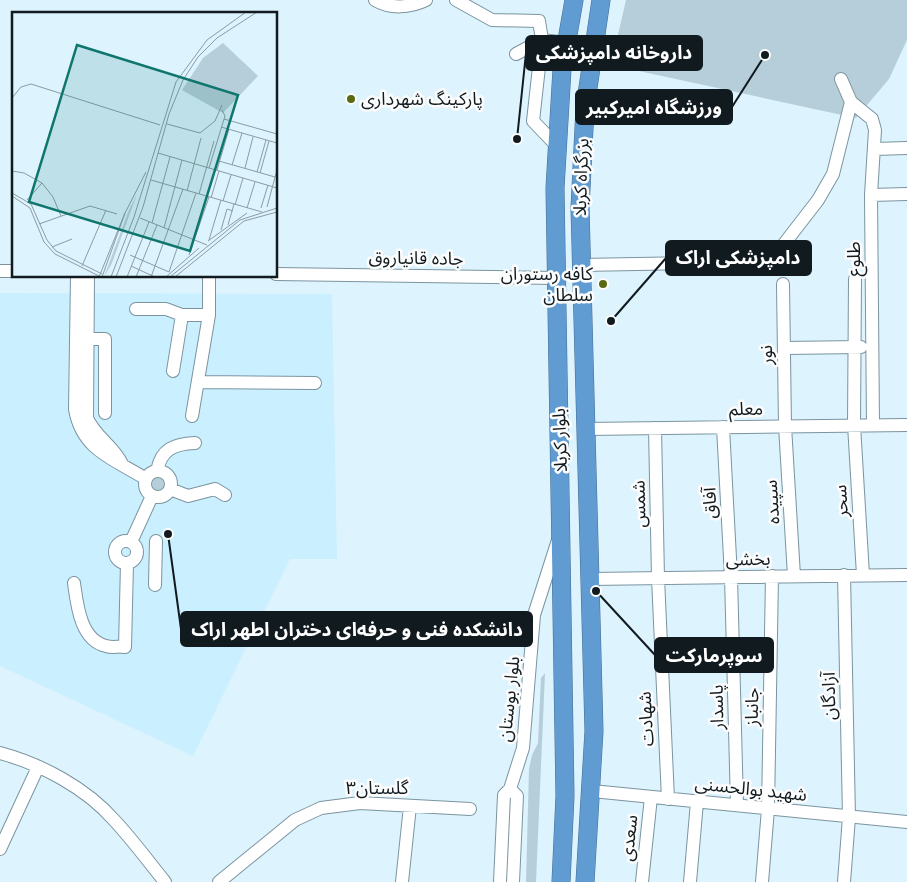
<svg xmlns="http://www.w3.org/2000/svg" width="907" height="882" font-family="'Space Grotesk','Noto Sans Arabic',sans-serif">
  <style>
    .built { fill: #caefff }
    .green { fill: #b5ceda }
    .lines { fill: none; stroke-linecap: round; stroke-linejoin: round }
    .minor-casing { stroke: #7b94a0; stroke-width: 14 }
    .highway-casing { stroke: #446e93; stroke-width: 19 }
    .minor { stroke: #fff; stroke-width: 12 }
    .highway { stroke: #609bd2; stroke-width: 18 }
    .poi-dot { fill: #596912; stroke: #fcfcfc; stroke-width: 2 }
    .labels { text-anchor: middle; stroke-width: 5; stroke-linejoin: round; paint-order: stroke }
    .poi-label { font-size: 18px; fill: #101a1f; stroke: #fcfcfc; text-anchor: start }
    .street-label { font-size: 18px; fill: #101a1f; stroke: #fcfcfc }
    .inset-road { fill: none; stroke: #8b9ca5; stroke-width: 1 }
    .view { fill: #0f766e; fill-opacity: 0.15; stroke: #0f766e; stroke-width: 2.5 }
    .inset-edge { fill: none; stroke: #101a1f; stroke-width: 2.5 }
    .leader { fill: none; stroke: #101a1f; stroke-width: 2 }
    .callout-dot { fill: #101a1f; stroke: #fcfcfc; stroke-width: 2 }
    .callout { fill: #101a1f; stroke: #101a1f; stroke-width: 2 }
    .callout-label { font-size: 19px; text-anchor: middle; font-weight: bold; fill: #fff }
  </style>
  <rect width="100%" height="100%" fill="#ddf3fe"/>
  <path class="built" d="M0 293 332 294 337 559H290L193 756 0 666Z"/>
  <path class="green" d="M626 0H907V40L889 79 856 118 611 65Z
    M152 484a6 6 0 1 1 12 0a6 6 0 1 1-12 0Z
    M545 673 536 882H526L529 769 532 755 538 743 541 678Z"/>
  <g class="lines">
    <defs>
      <path id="minor" d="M375 0C390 9 410 8 426 0
        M456 0 492 20 539 21 542 40 533 121 556 145
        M516 54 542 40 566 43
        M851 102 872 119 875 130 871 195 873 425
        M874 149 907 148
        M871 195 907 194
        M580 265 750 262 765 260 777 253 818 200 833 174 851 102 841 79
        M0 271H14
        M276 274 555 278
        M77 276 75 409C82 451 115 459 146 479
        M88 276 87 418C95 437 114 446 122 464
        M855 279 854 425 863 575
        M783 284 785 426 794 576
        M136 309H166L182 315H209
        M79 339H105V413
        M784 348 861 347
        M173 371 182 315
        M198 382 315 383
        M192 416 209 315V276
        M723 427 731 577 737 805
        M655 428 658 578 668 799
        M585 429 907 425
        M145 484a13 13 0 1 1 26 0a13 13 0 1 1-26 0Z
        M157 471C161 449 174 444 195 443
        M170 489 188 496 215 489 225 495
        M115 552a11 11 0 1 1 22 0a11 11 0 1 1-22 0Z
        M131 542 152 496
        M589 579 907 575
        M74 583C77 604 80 640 106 646 112 648 119 646 125 647L127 563
        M155 585 156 541
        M0 753C41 764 86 788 114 820 132 839 148 861 165 882
        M510 789 523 748 534 615 558 540
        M592 791 907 822
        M0 849 38 767
        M219 882 295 820 321 808 360 803 470 809
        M402 882 410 806
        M500 882 504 795 510 789 517 796 513 882
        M642 882 651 797
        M690 882 697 802
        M762 882 768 809 772 576
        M844 882 849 817 844 575"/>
      <path id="highway" d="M561 882 565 796 555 188 562 69 574 0
        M585 882 594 731 580 208 585 108 601 0"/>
    </defs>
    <use href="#minor" class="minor-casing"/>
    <use href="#highway" class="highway-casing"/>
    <use href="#minor" class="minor"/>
    <use href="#highway" class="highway"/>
  </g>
  <g class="poi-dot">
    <circle cx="351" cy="99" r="5"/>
    <circle cx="603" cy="284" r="5"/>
  </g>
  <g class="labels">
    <g class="poi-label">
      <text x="361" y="105">پارکینگ شهرداری</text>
      <text x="593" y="280" text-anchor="end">کافه رستوران<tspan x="593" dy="21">سلطان</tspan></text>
    </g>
    <g class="street-label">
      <text transform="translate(581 177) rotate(-88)" y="6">بزرگراه کربلا</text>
      <text transform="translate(416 258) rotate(1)" y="6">جاده قانیاروق</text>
      <text transform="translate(854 259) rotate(-90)" y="6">طلوع</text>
      <text transform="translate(766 355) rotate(-91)" y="6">نور</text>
      <text transform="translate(746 409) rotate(-1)" y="6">معلم</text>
      <text transform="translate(560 440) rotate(-92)" y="6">بلوار کربلا</text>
      <text transform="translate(841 501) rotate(-93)" y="6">سحر</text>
      <text transform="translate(772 502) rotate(-94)" y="6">سپیده</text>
      <text transform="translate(710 503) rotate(-93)" y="6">آفاق</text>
      <text transform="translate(639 504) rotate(-91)" y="6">شمس</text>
      <text transform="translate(748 559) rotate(-1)" y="6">بخشی</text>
      <text transform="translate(829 696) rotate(-91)" y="6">آزادگان</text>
      <text transform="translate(509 699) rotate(-84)" y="6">بلوار بوستان</text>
      <text transform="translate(717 707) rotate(-91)" y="6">پاسدار</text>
      <text transform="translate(752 707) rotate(-89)" y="6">جانباز</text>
      <text transform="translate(646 719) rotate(-93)" y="6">شهادت</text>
      <text x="377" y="794">گلستان۳</text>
      <text transform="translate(751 789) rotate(6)" y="6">شهید بوالحسنی</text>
      <text transform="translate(629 838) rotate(-84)" y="6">سعدی</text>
    </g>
  </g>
  <g transform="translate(12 12)">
    <rect width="265" height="265" fill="#ddf3fe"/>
    <path d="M211 31 246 64 211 101 170 78 191 46ZM125 182 100 251 92 265 117 198Z" fill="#b5ceda"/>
    <path class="inset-road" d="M0 86 9 75 19 72 148 113M212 107 265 122M155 112 188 121 203 109 210 93M209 115 265 131M146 141 265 176M207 149 263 165M220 153 230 121M197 156 213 104 210 98M233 156 241 125M205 158 217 117M0 159 12 161 30 171 41 185 49 204M245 160 254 128M248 161 257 129M139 168 250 200M175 179 189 126M0 181 19 192 35 228 44 239 90 262M187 182 202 129M0 184 18 196 32 230 43 242 89 265M199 186 207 159M15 188 30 171M211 189 219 163M223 193 231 166M255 195 265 158M235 196 243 170M249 196 256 173M113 201 134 160M128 206 195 233M140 211 158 145M27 212 78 194 105 202M216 213 222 192M152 216 170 148M209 218 215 197 221 199M197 228 209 188M196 229 235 201M40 235 60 227M118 243 157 260M177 243 197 185M70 254 94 198M119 254 143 265M157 260 184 181M87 265 113 201 90 265M99 265 122 205 164 70 195 28 234 0M104 265 131 195 157 102 171 68 186 45 205 26 245 0M115 265 137 210M124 265 145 213M139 265 171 177M154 265 187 236M158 265 228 208 265 196M163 265 232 209 265 200"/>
    <path class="view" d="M65 33 226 83 178 239 17 190Z"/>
    <rect width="265" height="265" class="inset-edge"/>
  </g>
  <path class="leader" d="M517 139L526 53M765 55L732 107M611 321L666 258M168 534L181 629M596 591L655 655"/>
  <g class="callout-dot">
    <circle cx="517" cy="139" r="5"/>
    <circle cx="765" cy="55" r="5"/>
    <circle cx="611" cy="321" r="5"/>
    <circle cx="168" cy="534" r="5"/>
    <circle cx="596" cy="591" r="5"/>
  </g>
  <g class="callout">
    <rect x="526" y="36" width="176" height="34" rx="5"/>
    <rect x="576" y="90" width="156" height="34" rx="5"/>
    <rect x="666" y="241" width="145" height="34" rx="5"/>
    <rect x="181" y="612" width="351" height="34" rx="5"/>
    <rect x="655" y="638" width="118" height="34" rx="5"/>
  </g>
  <g class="callout-label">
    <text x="614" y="59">داروخانه دامپزشکی</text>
    <text x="654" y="114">ورزشگاه امیرکبیر</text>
    <text x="738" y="264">دامپزشکی اراک</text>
    <text x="357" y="636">دانشکده فنی و حرفه‌ای دختران اطهر اراک</text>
    <text x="714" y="662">سوپرمارکت</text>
  </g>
</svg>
